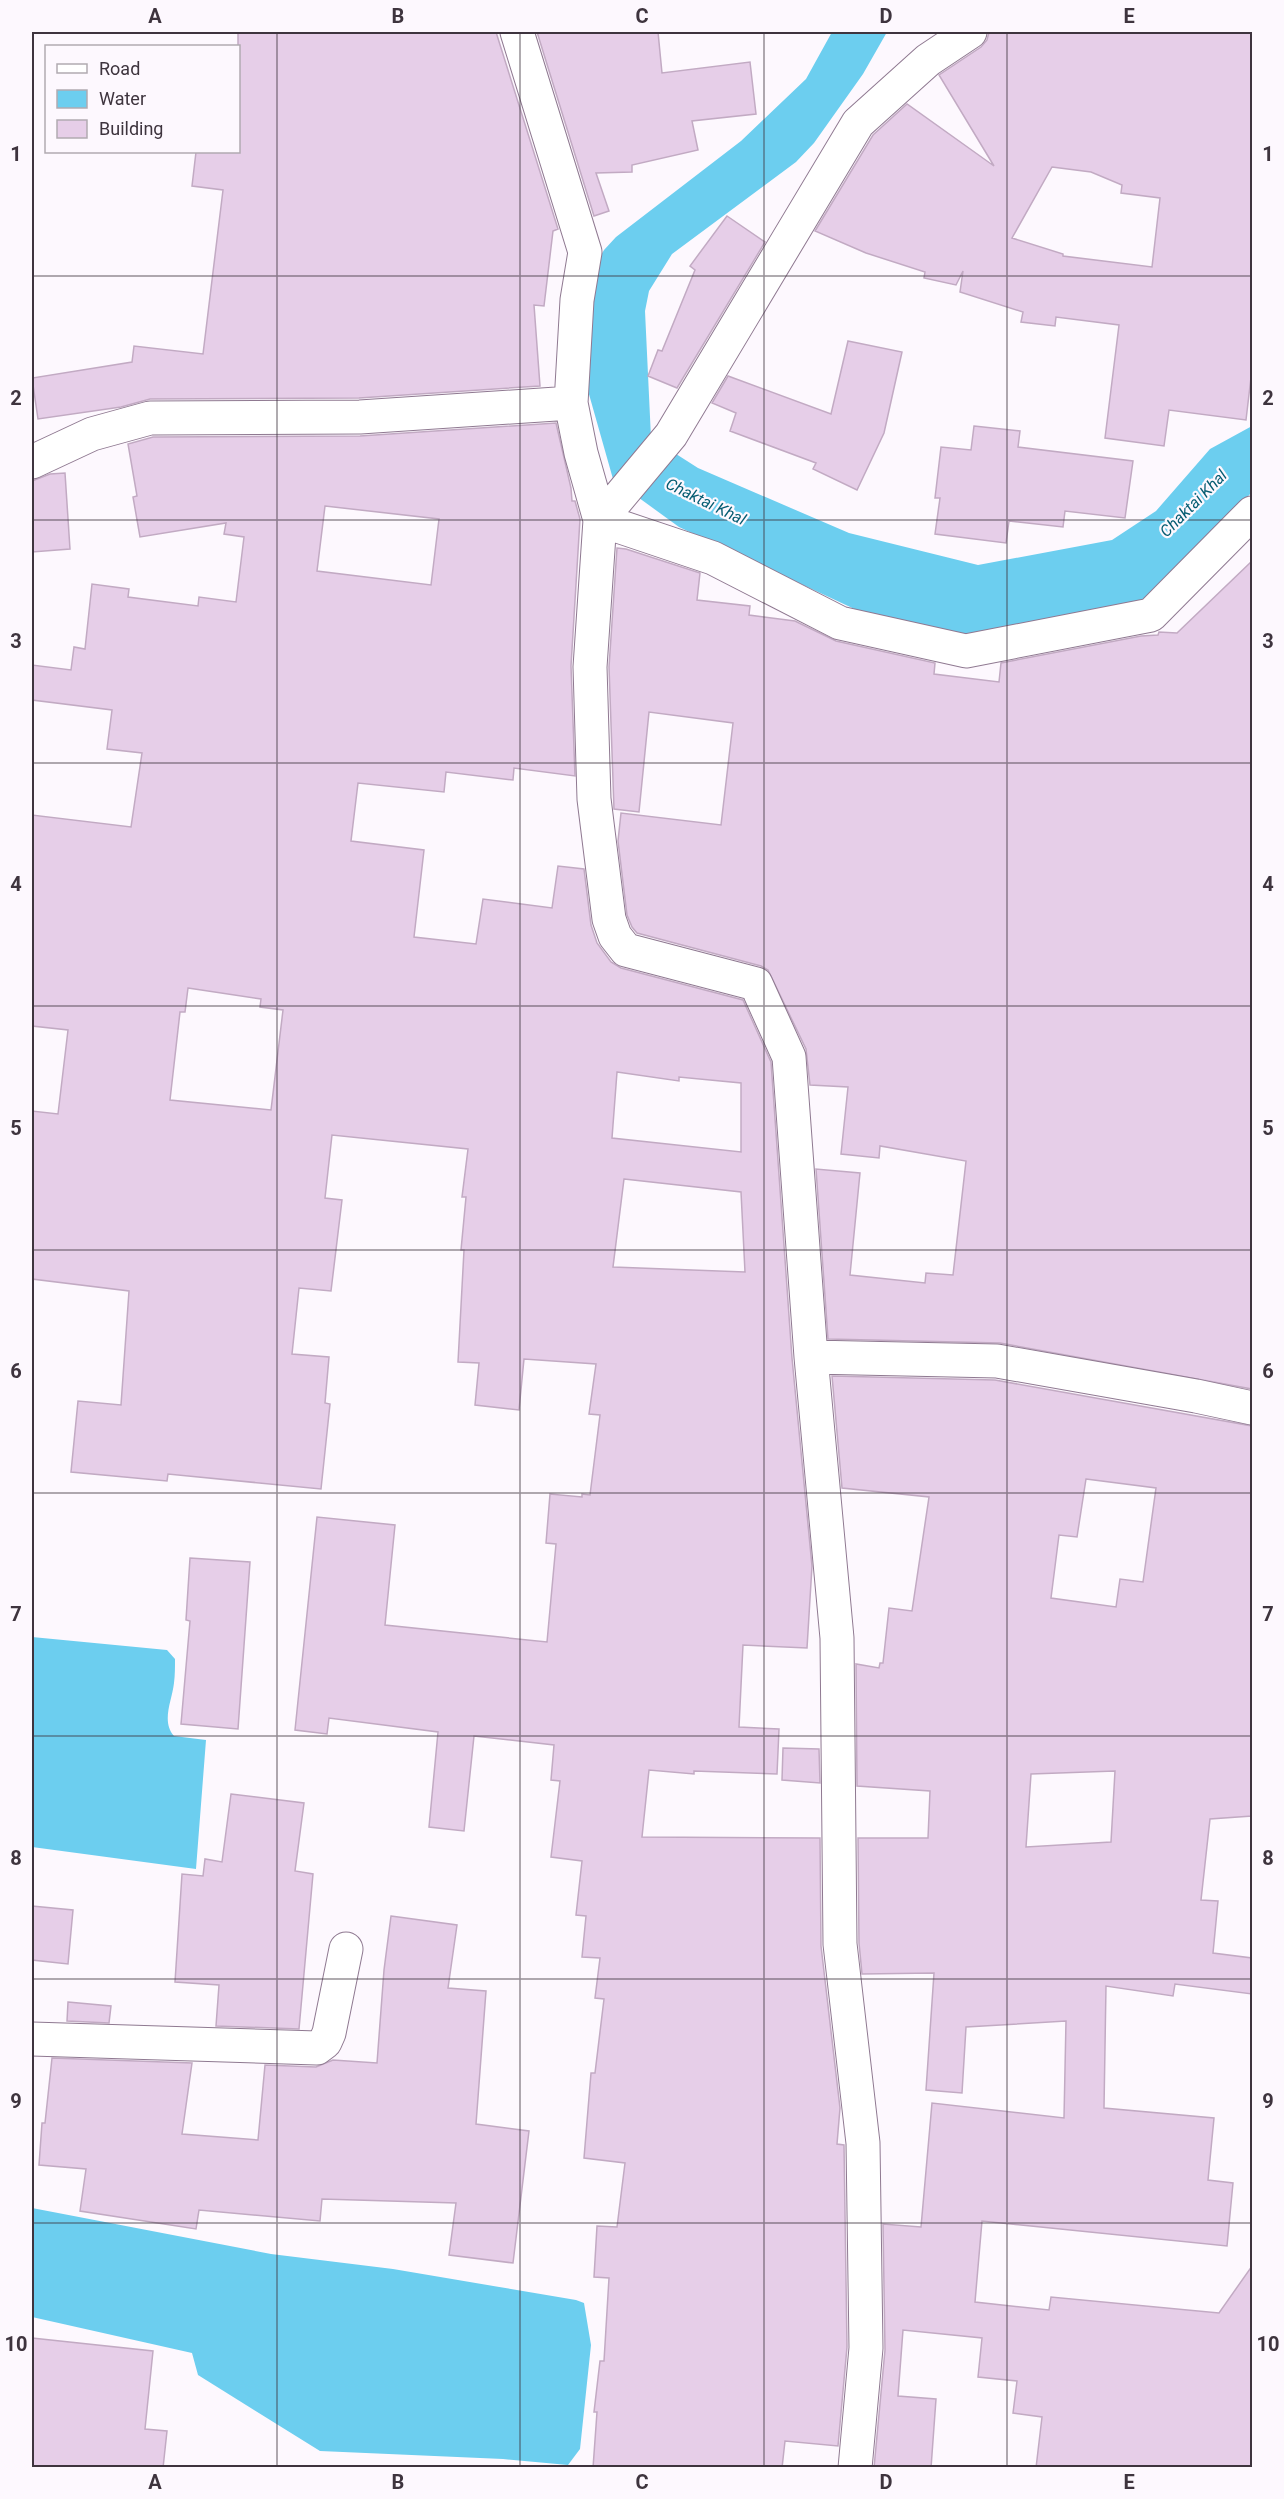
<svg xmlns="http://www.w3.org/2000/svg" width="1284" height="2499" font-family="Roboto,sans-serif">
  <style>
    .water { fill: #6cceef }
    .building { fill: #e6cee8; stroke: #c2aac3; stroke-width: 1.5; fill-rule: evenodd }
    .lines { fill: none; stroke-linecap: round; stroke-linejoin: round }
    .minor-casing { stroke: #8f7991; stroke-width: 35 }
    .minor { stroke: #fff; stroke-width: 33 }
    .grid { fill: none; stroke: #3e343e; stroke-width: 1.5; stroke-opacity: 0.55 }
    .labels { text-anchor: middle; stroke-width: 4.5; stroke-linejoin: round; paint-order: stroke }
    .water-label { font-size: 16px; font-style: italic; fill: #055c72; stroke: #fdf8fe }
    .neatline { fill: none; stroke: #3e343e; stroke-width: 2 }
    .grid-label { font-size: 20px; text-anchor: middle; font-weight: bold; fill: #3e343e }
  </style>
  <rect width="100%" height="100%" fill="#fdf8fe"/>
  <path class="water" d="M832 32H887L863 74 814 143 796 162 672 254 649 291 645 311 651 438 698 468 849 533 978 565 1112 540 1156 511 1210 449 1252 426V492L1189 559 1142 600 1093 616 963 635 863 613 679 527 613 479 581 366 590 274 604 250 616 237 741 141 806 79Z
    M32 1637 167 1650 175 1659C175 1667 175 1675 174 1683 172 1701 161 1721 174 1736L206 1740 196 1869 32 1847Z
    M32 2208 271 2254 393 2269 576 2300 584 2303 591 2345 580 2449 568 2465 503 2459 320 2451 198 2375 192 2353 32 2317Z"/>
  <path class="building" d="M238 32H496L558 229 553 231 544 306 534 305 540 386 359 398 150 399 121 407 38 419 32 378 132 362 134 346 203 354 223 190 192 186 196 152H238Z
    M537 32H658L662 73 750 62 756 114 692 121 698 150 632 165V172L596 173 609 211 594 216Z
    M989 32H1252V369L1246 420 1169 410 1164 446 1105 438 1119 325 1056 317 1055 326 1021 322 1023 312 960 292 963 271 956 285 924 278 925 272 866 253 815 231 873 135 907 104 994 166 939 75 981 47 987 40ZM1052 167 1091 172 1122 185 1121 193 1160 198 1152 267 1063 256V254L1012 238Z
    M727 216 765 242 677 388 648 376 658 350 662 351 695 270 690 266Z
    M848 341 902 352 884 433 857 490 813 469 816 463 730 431 736 413 712 403 728 376 831 414Z
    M556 423 571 488 572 501H575L580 519 571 666 575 776 514 768 513 780 446 772 444 792 358 783 351 841 424 850 414 937 476 944 483 899 552 908 558 866 584 869 591 925 597 943 611 962 621 968 743 1000 771 1062 792 1358 812 1566 807 1648 743 1645 739 1727 779 1729 777 1774 694 1771V1774L649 1770 642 1837 820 1838 821 1946 840 2108 837 2144 844 2145 847 2347 838 2446 785 2441 782 2468H593L597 2412H594L600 2361H604L609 2278 594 2277 597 2226 617 2227 625 2163 584 2158 591 2073H595L604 1999 595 1998 600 1958 582 1957 586 1916 576 1915 582 1861 551 1857 560 1781 551 1780 554 1745 474 1736 464 1831 429 1827 438 1732 329 1718 327 1734 295 1730 317 1517 395 1525 385 1625 547 1642 556 1544 546 1543 550 1494 582 1497V1494L590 1495 600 1415 589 1414 596 1364 524 1359 519 1410 475 1405 479 1363 458 1362 464 1250H461L466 1197H462L468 1149 332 1135 325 1198 342 1200 331 1291 299 1288 292 1354 329 1357 325 1403 330 1404 321 1489 168 1474 167 1481 71 1472 78 1401 121 1405 129 1291 32 1279V1111L58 1114 68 1030 32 1026V815L131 827 142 753 107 749 112 710 32 700V665L71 670 74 647 85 649 92 584 129 589 128 597 198 606 199 597 236 602 244 537 224 534 226 523 140 537 133 497 137 496 128 444 153 437 360 436ZM325 506 439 519 431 585 317 571ZM188 988 261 999 260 1007 283 1010 271 1110 170 1100 180 1012H185ZM617 1072 679 1081V1077L741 1083V1152L612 1138ZM624 1179 741 1192 745 1272 613 1267Z
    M974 426 1020 431 1018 447 1133 461 1125 518 1065 511 1063 527 1009 521 1006 543 935 534 940 498H935L941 447 971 450Z
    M65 473 70 549 32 552V481L50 474Z
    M617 548 626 549 700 573 697 600 750 606 749 615 795 621 836 641 935 663 934 674 999 682 1001 663 1141 636 1158 635 1159 632 1177 633 1252 561V1389L1000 1343 828 1339 816 1169 860 1173 850 1275 925 1283 926 1273 953 1275 966 1161 880 1146 879 1158 841 1154 848 1087 810 1085 806 1049 768 970 761 966 637 933 632 927 627 915 618 841 621 813 721 825 733 723 649 712 639 812 614 809 609 667Z
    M832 1376 995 1380 1252 1426V1816L1210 1819 1201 1900 1218 1901 1213 1953 1252 1958V1994L1175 1984 1173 1996 1106 1986 1104 2108 1214 2118 1208 2180 1233 2183 1227 2246 982 2221 975 2302 1049 2310 1051 2297 1219 2313 1252 2266V2468H1036L1042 2417 1013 2413 1017 2381 978 2377 982 2338 903 2330 898 2396 936 2399 931 2468H874L885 2350 883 2224 921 2227 932 2103 1064 2118 1066 2021 966 2027 962 2093 926 2090 934 1973 862 1974 859 1943 858 1838H928L930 1791 857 1786 856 1664 879 1668 880 1663H883L889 1608 912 1611 929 1497 842 1488ZM1086 1479 1156 1488 1143 1582 1120 1579 1116 1607 1051 1598 1059 1535 1077 1537ZM1115 1771 1111 1842 1026 1847 1031 1774Z
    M190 1558 250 1562 238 1729 181 1724 190 1621 186 1620Z
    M783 1748 819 1749 820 1783 782 1780Z
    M231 1794 304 1803 295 1871 313 1874 299 2029 216 2026 219 1985 175 1982 182 1874 203 1876 205 1859 222 1862Z
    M32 1906 73 1910 68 1964 32 1960Z
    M391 1916 457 1925 448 1988 486 1991 476 2124 529 2131 513 2263 449 2255 456 2203 322 2199 320 2221 199 2210 196 2229 80 2211 86 2169 39 2165 42 2123H45L52 2058 192 2063 182 2134 258 2140 265 2065 316 2067 333 2060 377 2063 384 1970Z
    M68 2002 111 2006 109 2023 67 2021Z
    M32 2338 153 2351 145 2429 167 2431 163 2468H32Z"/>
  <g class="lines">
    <defs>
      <path id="minor" d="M517 32 585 252 577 300 571 403 581 453 600 520 590 667 594 799 609 919 615 936 626 950 756 984 789 1057 811 1357 837 1638 840 1944 863 2143 866 2348 855 2468
        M32 462 92 434 150 418 360 417 571 403
        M600 520 713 558 840 623 966 651 1151 615 1252 513
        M600 520 671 435 858 123 928 60 970 32
        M811 1357 997 1361 1196 1396 1252 1408
        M32 2039 317 2048 325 2042 329 2033 346 1949"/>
    </defs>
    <use href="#minor" class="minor-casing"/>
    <use href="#minor" class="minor"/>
  </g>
  <path class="grid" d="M277 32V2468M520 32V2468M764 32V2468M1007 32V2468M32 276H1252M32 520H1252M32 763H1252M32 1006H1252M32 1250H1252M32 1493H1252M32 1736H1252M32 1979H1252M32 2223H1252"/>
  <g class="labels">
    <g class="water-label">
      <text transform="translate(706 501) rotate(26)" y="6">Chaktai Khal</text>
      <text transform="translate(1193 503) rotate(-45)" y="6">Chaktai Khal</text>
    </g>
  </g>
  <rect width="1284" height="2499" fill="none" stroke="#fdf8fe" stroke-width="66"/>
  <rect x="45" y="45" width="195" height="108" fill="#fdf8fe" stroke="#b1aab1" stroke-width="1.5"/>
  <rect x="57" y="64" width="30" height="9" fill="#ffffff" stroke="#b1aab1" stroke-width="1.5"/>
  <text x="99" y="75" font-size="18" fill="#3e343e">Road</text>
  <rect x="57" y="90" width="30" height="18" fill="#6cceef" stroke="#b1aab1" stroke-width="1.5"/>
  <text x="99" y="105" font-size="18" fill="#3e343e">Water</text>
  <rect x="57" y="120" width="30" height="18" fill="#e6cee8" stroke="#b1aab1" stroke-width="1.5"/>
  <text x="99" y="135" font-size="18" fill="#3e343e">Building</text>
  <rect x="33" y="33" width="1218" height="2433" class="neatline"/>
  <g class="grid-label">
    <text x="155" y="23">A</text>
    <text x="398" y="23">B</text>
    <text x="642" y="23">C</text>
    <text x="886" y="23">D</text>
    <text x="1129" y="23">E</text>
    <text x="16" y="161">1</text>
    <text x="1268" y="161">1</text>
    <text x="16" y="405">2</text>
    <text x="1268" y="405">2</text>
    <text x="16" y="648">3</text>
    <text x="1268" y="648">3</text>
    <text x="16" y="891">4</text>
    <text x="1268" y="891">4</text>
    <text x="16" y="1135">5</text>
    <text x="1268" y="1135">5</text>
    <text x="16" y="1378">6</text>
    <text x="1268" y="1378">6</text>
    <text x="16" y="1621">7</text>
    <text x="1268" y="1621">7</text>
    <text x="16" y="1865">8</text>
    <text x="1268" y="1865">8</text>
    <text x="16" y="2108">9</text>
    <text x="1268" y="2108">9</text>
    <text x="16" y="2351">10</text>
    <text x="1268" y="2351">10</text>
    <text x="155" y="2489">A</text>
    <text x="398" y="2489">B</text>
    <text x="642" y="2489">C</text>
    <text x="886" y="2489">D</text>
    <text x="1129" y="2489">E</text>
  </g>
</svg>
